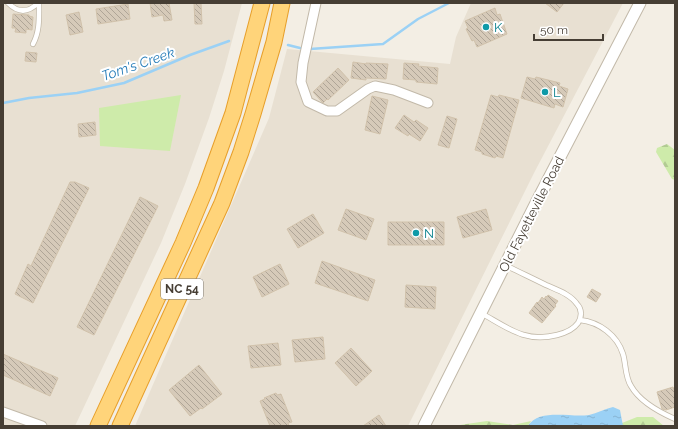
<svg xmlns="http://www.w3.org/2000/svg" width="678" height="429" font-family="Raleway,sans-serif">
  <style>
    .residential { fill: #e8e0d2 }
    .green { fill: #ceebaa }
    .forest { fill: url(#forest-firs) }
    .water { fill: url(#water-ripples) }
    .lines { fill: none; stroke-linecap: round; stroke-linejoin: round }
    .stream { stroke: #9bd1f5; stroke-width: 2.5 }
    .building { fill: url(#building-back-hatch); stroke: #d1c2ab }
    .service-casing { stroke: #c2b9a9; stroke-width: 6 }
    .minor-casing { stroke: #c2b9a9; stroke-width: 11 }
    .tertiary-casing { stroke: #c2b9a9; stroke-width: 13 }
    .trunk-casing { stroke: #e79f2a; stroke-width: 17 }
    .service { stroke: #fff; stroke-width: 4.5 }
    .minor { stroke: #fff; stroke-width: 9 }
    .tertiary { stroke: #fff; stroke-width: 11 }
    .trunk { stroke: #ffd47a; stroke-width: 15 }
    .culture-dot { fill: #0f9aa8; stroke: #fff; stroke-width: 1.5 }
    .labels { text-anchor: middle; stroke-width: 4; stroke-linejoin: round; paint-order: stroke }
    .shield { fill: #fff; stroke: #7e7871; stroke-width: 1 }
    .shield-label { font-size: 12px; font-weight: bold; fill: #463e34 }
    .culture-label { font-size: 13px; fill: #0d838f; stroke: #fff; text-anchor: start }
    .street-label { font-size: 13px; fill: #463e34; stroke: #fff }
    .water-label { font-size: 14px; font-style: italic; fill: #267cb8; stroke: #fff }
  </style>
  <defs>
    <pattern id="forest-firs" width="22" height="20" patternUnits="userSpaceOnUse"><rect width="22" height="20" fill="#ceebaa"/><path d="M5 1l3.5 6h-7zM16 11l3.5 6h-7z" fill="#b2cb93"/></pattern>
    <pattern id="water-ripples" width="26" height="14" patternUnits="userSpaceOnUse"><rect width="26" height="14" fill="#9bd1f5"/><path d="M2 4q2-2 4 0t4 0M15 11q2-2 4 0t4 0" fill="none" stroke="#87b4d3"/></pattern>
    <pattern id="building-back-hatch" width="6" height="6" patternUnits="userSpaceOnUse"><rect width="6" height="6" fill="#d6cab9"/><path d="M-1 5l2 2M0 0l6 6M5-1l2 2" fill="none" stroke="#afa597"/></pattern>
  </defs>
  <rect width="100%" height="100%" fill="#f3eee4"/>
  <path class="residential" d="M3 3H242L224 71 209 118 185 184 161 243 75 426H3Z
    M471 3H623L534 173 408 426H135L269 118 287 49 450 64 456 37Z"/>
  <path class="green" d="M181 95 170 151 100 146 99 108Z"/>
  <path class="forest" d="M667 144 675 150V180L672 179 656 152 657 148Z
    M637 417H653L664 426H623L622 423Z
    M487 421 513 425 531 421 528 426H453Z"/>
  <path class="water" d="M613 407 620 410 623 426H528C539 408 571 418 589 415 597 413 605 409 613 407Z"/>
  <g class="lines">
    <path class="stream" d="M288 45 300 48
      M310 49 383 44 418 19 449 3
      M3 103 29 98 77 93 124 83 190 55 229 41"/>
  </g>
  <path class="building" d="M150 3H169L172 20 164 21 163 15 152 17Z
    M194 3H201L202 24H195Z
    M545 3H564L557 12Z
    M128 4 130 19 98 24 96 9Z
    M495 8 497 15 500 14 507 34 477 47 474 40 472 41 466 29 468 28 465 21Z
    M79 12 83 32 70 35 66 15Z
    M13 14 29 15V16L33 17 32 30 26 29V33L15 32 16 28H12Z
    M26 52 37 53 36 62 25 61Z
    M353 62 366 64V63L388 64 386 79 366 78V80L351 78Z
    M404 63 419 64 418 66 438 68 437 84 416 82V80L403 79Z
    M338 68 349 80 328 100 327 99 323 103 313 92Z
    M527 77 535 79 536 77 560 83 559 86 568 89 563 107 555 104 554 108 521 98Z
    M491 95 498 97 499 95 519 100 503 158 496 156 495 158 482 154V152L475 150Z
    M372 96 388 100 380 134 365 130Z
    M404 115 414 122 416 120 428 128 420 141 409 134 408 136 395 128Z
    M447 116 457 119 449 148 438 145Z
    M95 122 96 135 79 137 78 124Z
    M70 182H75L89 188 33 303 15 294 28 264 31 266Z
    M140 197 158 206 94 335 77 327Z
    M346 209 374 219 366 240 338 230Z
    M486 209 492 230 463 238 457 217Z
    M313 214 324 233 298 248 287 229Z
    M388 222H444V245H388Z
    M322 261 375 280 368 301 315 283Z
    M280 264 289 284 262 297 253 277Z
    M406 285 436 287 435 309 405 307Z
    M592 289 601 294 596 302 587 297Z
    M548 295 558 301 555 305 556 306 542 323 529 313 537 302 538 303 542 297 544 299 546 296 547 297Z
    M323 337 325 359 295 362 292 340Z
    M278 343 281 365 251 368 248 346Z
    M351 348 372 371 356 386 335 363Z
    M3 354 58 378 50 396 3 375Z
    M199 365 222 394 202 409 201 408 190 416 169 390Z
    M673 387 675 393V407L666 410 662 409 657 392Z
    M276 393 277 395 281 394 292 422 288 423 289 426H270L260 401 265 399 264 398Z
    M379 415 386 426H363Z"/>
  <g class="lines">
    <defs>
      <path id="service" d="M8 3C18 13 28 13 38 3
        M33 44C40 31 39 17 39 3
        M481 313C508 328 525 343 557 335 565 333 573 330 578 323 582 317 582 309 577 304 570 294 557 290 546 285 532 278 519 272 505 265
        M580 320C599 322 617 335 623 354 626 364 625 377 631 386 640 402 659 412 675 419"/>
      <path id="minor" d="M316 3 303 63 301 82 308 102 327 111H337L368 89 375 86 394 90 428 103
        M3 412 42 426"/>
      <path id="tertiary" d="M424 426 535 205 640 3"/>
      <path id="trunk" d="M98 426 183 243 206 188 233 113 262 3
        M120 426 222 203 241 152 253 114 274 42 282 3"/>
    </defs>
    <use href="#service" class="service-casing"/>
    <use href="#minor" class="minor-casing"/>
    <use href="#tertiary" class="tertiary-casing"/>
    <use href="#trunk" class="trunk-casing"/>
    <use href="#service" class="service"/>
    <use href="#minor" class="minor"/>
    <use href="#tertiary" class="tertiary"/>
    <use href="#trunk" class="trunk"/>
  </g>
  <g class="culture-dot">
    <circle cx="486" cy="27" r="4"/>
    <circle cx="545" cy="92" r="4"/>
    <circle cx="416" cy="233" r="4"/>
  </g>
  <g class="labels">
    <rect class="shield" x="161" y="279" width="42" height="20" rx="3"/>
    <g class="shield-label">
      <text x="182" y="293">NC 54</text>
    </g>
    <g class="culture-label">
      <text x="494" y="32">K</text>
      <text x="553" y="97">L</text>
      <text x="424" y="238">N</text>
    </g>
    <g class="street-label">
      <text transform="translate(531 214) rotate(-63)" y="5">Old Fayetteville Road</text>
    </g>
    <g class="water-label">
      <text transform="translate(138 64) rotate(-19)" y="5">Tom's Creek</text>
    </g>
  </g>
  <rect width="678" height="429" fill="none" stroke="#463e34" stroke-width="8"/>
  <path d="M534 34v6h69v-6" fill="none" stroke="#463e34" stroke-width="2"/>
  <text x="540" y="34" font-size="12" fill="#463e34" stroke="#ffffff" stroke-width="3" paint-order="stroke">50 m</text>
</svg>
